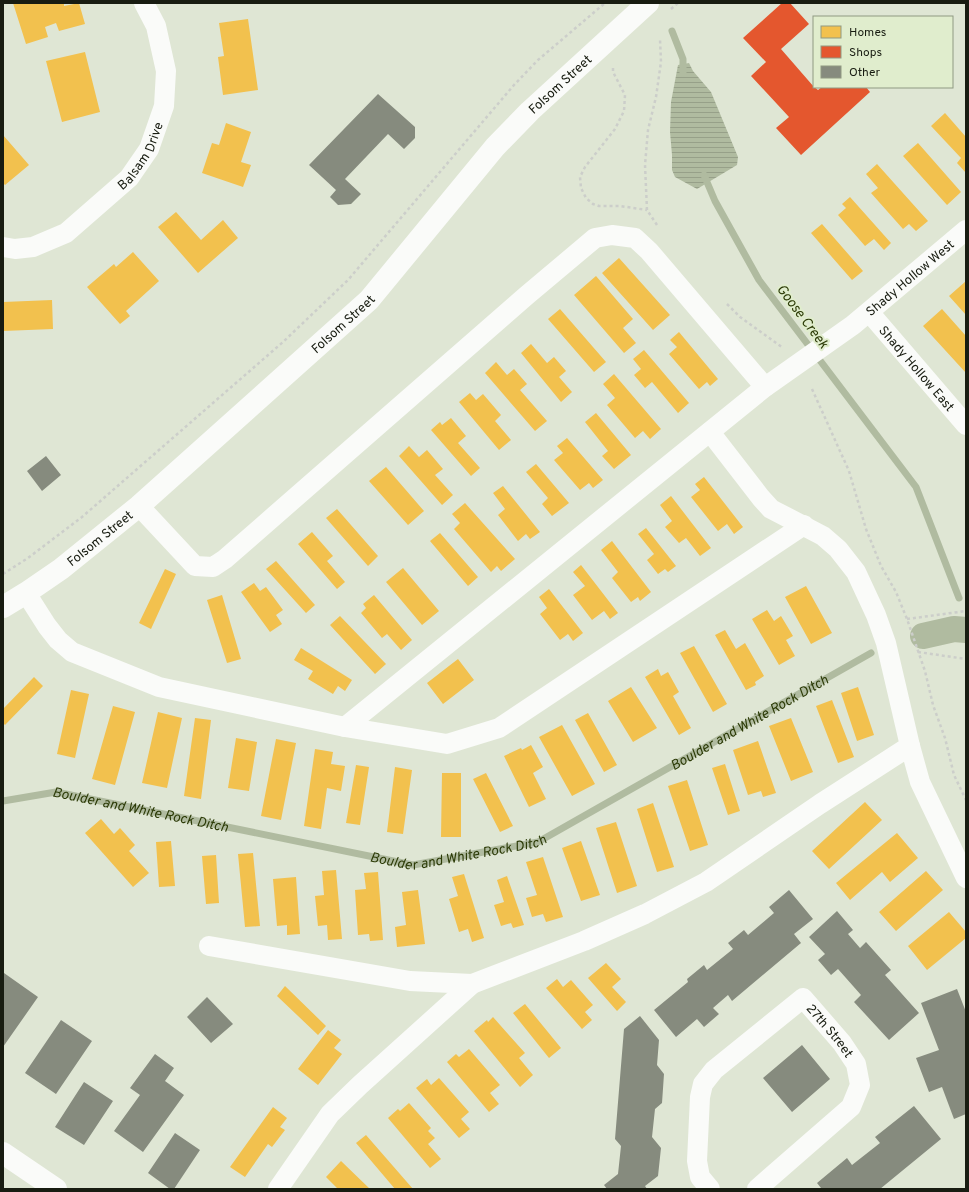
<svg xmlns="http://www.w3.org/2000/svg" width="969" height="1192" font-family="Overpass,sans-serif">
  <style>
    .water { fill: url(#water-rules) }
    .homes { fill: #f2c14e }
    .shops { fill: #e4572e }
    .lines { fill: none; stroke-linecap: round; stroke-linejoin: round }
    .stream { stroke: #b0bba0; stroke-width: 7 }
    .canal { stroke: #b0bba0; stroke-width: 26 }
    .building { fill: #868b7e }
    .path { stroke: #ccceca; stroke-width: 2.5; stroke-dasharray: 3 3; stroke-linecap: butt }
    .minor { stroke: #fafbf9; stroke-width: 20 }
    .tertiary { stroke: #fafbf9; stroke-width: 22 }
    .secondary { stroke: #fafbf9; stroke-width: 22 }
    .labels { text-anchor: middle; stroke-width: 4; stroke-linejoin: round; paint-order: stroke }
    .street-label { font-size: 13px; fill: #181c11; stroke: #e0edcd }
    .water-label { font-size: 14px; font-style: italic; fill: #2c3b07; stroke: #e0edcd }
  </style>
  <defs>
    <pattern id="water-rules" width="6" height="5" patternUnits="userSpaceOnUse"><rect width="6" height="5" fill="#b0bba0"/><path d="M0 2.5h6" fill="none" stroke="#97a089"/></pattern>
  </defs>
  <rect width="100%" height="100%" fill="#dfe6d4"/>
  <path class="water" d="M689 63 693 71 711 92 738 157 737 165 697 189 675 177 672 170V155L670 132 671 102 678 65Z"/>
  <path class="homes" d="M13 3H64V6L79 3 85 24 59 31 56 23 45 27 48 37 26 44Z
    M248 19 258 90 223 95 218 57 224 56 219 23Z
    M85 52 100 112 62 122 46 61Z
    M945 113 966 137V173L957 163 961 158 931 126Z
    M226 123 251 132 241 162 251 165 243 187 202 173 212 143 219 145Z
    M3 135 29 165 5 185 3 183Z
    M918 143 961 192 947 205 903 156Z
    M877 164 928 221 916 231 909 224 903 229 871 193 878 188 866 174Z
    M850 197 891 243 884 250 874 239 865 246 838 215 846 208 842 204Z
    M176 212 201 240 223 220 238 238 198 273 158 227Z
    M822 224 863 271 852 280 811 233Z
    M133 252 159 281 126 311 130 316 120 324 87 287 114 264 116 267Z
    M619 258 670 315 653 330 602 273Z
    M596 276 633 319 623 328 636 343 624 353 574 295Z
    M966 281V315L949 296Z
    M52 300 53 329 3 331V302Z
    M560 309 606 362 594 372 548 319Z
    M942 309 966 336V373L923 326Z
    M679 332 718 379 710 386 707 382 699 389 669 354 677 347 670 340Z
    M531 344 547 363 554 357 566 371 559 377 572 392 561 402 521 353Z
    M644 350 689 403 678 413 652 382 645 388 634 375 641 369 633 359Z
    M496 362 507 375 514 369 527 384 520 390 547 421 535 431 485 373Z
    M614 374 661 429 650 439 643 431 635 438 607 405 615 398 603 384Z
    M470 393 476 400 483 394 501 415 495 421 511 440 499 450 459 402Z
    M596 413 631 455 614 469 602 456 608 451 585 422Z
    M451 418 466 436 458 443 480 468 471 476 431 430 440 422 442 425Z
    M567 438 603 480 593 488 589 483 580 490 554 460 563 453 557 446Z
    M409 446 419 457 427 450 443 469 435 475 453 495 442 505 399 456Z
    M536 464 569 503 552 516 542 504 548 498 526 472Z
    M386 467 424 511 408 525 369 481Z
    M704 477 743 527 734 534 727 524 718 531 691 497 700 490 695 484Z
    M503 486 540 532 530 539 526 534 518 541 498 515 505 509 493 493Z
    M671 496 711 548 700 556 686 538 679 543 665 527 672 521 660 505Z
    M465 503 515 559 501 571 497 566 491 572 454 529 460 523 452 514Z
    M337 509 378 556 368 566 326 518Z
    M646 528 676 566 668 572 665 569 658 574 647 560 654 554 638 534Z
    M312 532 333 556 327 561 345 582 337 589 298 544Z
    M440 533 478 577 468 586 430 541Z
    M612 541 651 592 640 601 638 597 631 602 612 578 618 572 601 550Z
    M276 561 315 605 306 613 266 569Z
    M581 565 618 613 610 619 604 611 592 620 573 595 585 586 573 572Z
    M403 568 439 611 422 625 386 582Z
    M165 569 176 574 151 629 139 623Z
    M254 583 260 591 266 587 283 610 276 615 282 624 270 632 241 592Z
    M806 586 832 633 811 644 785 597Z
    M549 589 583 633 573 641 568 634 560 640 540 614 547 608 539 597Z
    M222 595 241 659 227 663 207 600Z
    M374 595 412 640 401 650 387 634 382 638 361 613 366 608 363 604Z
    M767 610 774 621 781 616 793 636 786 640 795 656 779 665 752 619Z
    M340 616 386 664 375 674 330 625Z
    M725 630 736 649 745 643 764 676 755 682 756 685 746 690 715 635Z
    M694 646 727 704 713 712 680 653Z
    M301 648 352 680 345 691 338 686 333 694 308 679 313 671 294 660Z
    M458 659 474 680 443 704 427 683Z
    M658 669 661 676 668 672 679 692 673 696 691 728 679 735 645 677Z
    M34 677 43 686 5 725 3 723V709Z
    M631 687 657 728 633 742 608 701Z
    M858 687 874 735 857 741 841 693Z
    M71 690 89 694 75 758 57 754Z
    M832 700 854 757 838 763 816 706Z
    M113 706 135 712 115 785 92 779Z
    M158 712 182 718 167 788 142 783Z
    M588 713 617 765 604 772 575 720Z
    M195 718 211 720 201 799 184 796Z
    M791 718 813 772 791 781 769 726Z
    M562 725 595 784 572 796 539 737Z
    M236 738 257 742 249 791 228 788Z
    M276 739 296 743 281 820 261 816Z
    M758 741 776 793 763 797 761 791 748 795 733 750Z
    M531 745 543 767 533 773 546 799 529 807 504 756 521 748 522 750Z
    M315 749 333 752 331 764 345 766 341 791 327 788 321 829 304 826Z
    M725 764 740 811 728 815 712 768Z
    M356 765 369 767 360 825 346 823Z
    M395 767 412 770 403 834 387 832Z
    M442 773H461V837H441Z
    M486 773 513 826 500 832 473 779Z
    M687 780 708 845 690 851 668 786Z
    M865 802 882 820 829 869 812 851Z
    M653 803 674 867 657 872 637 809Z
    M101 819 114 834 120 828 135 845 129 851 149 873 133 887 85 833Z
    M616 822 637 886 617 893 596 828Z
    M897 833 918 858 890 882 882 872 850 900 836 883Z
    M171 841 175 886 159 887 156 842Z
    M581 841 600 895 581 901 562 848Z
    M253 853 260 926 245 927 238 854Z
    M216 855 219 903 206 904 202 856Z
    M543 857 563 917 546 922 543 914 532 917 526 898 537 895 526 862Z
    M336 870 342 939 328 940 327 925 318 926 315 896 324 895 322 871Z
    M926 871 943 890 896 931 879 912Z
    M378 872 383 940 370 941 369 934 358 935 355 890 366 889 364 873Z
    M464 874 484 938 472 942 468 929 459 932 449 899 458 896 452 877Z
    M507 876 524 925 513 928 511 923 501 926 494 905 504 902 497 880Z
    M296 877 300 934 287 935V925L277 926 273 879Z
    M418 890 425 944 397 947 395 927 406 925 402 892Z
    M949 912 966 932V938L927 970 908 946Z
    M606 963 621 979 612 987 626 1002 617 1011 588 978Z
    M557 979 563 987 571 980 593 1005 585 1012 592 1020 582 1029 546 988Z
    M285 986 326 1026 318 1035 277 996Z
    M525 1004 561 1048 549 1058 513 1013Z
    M493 1017 525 1053 519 1058 533 1075 520 1087 474 1031 487 1020 488 1022Z
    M328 1030 341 1040 334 1048 342 1054 318 1085 298 1069Z
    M469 1049 500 1085 490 1093 499 1104 489 1112 447 1062 456 1054 459 1057Z
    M439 1078 469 1112 461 1119 470 1129 459 1138 416 1088 427 1079 431 1085Z
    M409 1103 431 1128 428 1131 435 1138 428 1144 441 1159 430 1168 388 1118 398 1109 400 1111Z
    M273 1107 287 1118 280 1127 285 1130 272 1147 268 1144 245 1177 230 1167Z
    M366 1135 413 1189H395L356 1143Z
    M341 1161 370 1189H338L326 1177Z"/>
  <path class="shops" d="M782 3H790L809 24 781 49 814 87 818 90 822 87H866L870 92 801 155 776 128 789 117 751 76 766 62 743 38Z"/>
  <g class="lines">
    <g class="stream">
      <path d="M672 31 683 59V73"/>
      <path d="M704 175 715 201 759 280 916 487 959 598"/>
      <path id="s1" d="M3 801 56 792 413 865 538 842 871 653"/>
    </g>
    <path class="canal" d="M923 636 954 629 966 630"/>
  </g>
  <path class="building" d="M378 94 415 127V138L404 149 388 134 345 179 361 194 351 204 338 205 330 197 336 190 309 165Z
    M46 456 61 475 42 491 27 471Z
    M789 890 813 919 794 934 801 943 732 1001 728 995 713 1008 719 1014 704 1027 697 1019 676 1037 654 1010 688 982 687 979 704 965 707 970 733 949 728 943 744 930 748 935 774 913 769 907Z
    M837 911 853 930 848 934 860 948 866 942 891 970 885 975 919 1013 889 1040 854 1002 861 995 838 969 831 975 818 960 825 954 809 937Z
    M4 973 38 997 3 1047V974Z
    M957 989 966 1012V1114L954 1119 942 1087 929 1092 916 1058 939 1050 921 1003Z
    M207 997 233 1024 211 1043 187 1017Z
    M640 1016 659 1040 657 1065 664 1074 662 1103 655 1109 652 1137 661 1148 658 1176 645 1186 647 1189H607L604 1185 618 1174 621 1146 615 1139 624 1029Z
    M61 1020 92 1041 56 1094 25 1073Z
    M802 1045 830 1079 792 1112 763 1078Z
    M155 1054 174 1068 165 1081 184 1095 143 1152 114 1131 140 1095 130 1088Z
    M84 1082 113 1101 84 1145 55 1127Z
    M914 1106 941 1139 880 1189H820L821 1188 817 1183 847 1158 852 1165 880 1143 875 1137Z
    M175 1133 200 1150 174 1189H170L148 1173Z"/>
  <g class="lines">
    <path class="path" d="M671 9 678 3
      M613 68V72L625 95 624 111 615 129 585 167 580 177 581 188 586 198 593 204 599 206H620L647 210
      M657 225 647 210 645 165 648 130 656 97 661 62 660 39
      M727 304 740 317 783 348
      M812 389 849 471 866 529 881 566 896 592 907 619 925 671 933 705 945 738 954 775 966 800
      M3 574 28 558 82 517 283 342 348 280 514 85 538 60 605 3
      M907 619 966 611
      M918 652 966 659"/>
    <g class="minor">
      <path id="s2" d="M3 247 15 249 33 247 66 233 129 178 149 149 164 106 166 71 156 26 144 3"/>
      <path id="s3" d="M869 312 966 425"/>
      <path d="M139 506 195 566 213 567 225 559 526 296 595 238 612 235 635 238 649 251 765 387"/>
      <path d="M26 593 47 626 58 640 72 652 159 687 345 727 447 744 499 728 804 525"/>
      <path id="s4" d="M345 727 765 387 853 325 966 230"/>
      <path d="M910 746 920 782 966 878"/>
      <path d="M209 946 410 981 472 984"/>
      <path d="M278 1189 330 1114 360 1085 472 984 584 941 645 914 706 882 820 804 910 746 886 643 876 615 856 572 838 549 823 536 771 509 761 498 710 432"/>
      <path id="s5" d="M710 1189 700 1177 697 1161 700 1097 703 1084 714 1070 803 998 842 1043 856 1064 860 1085 851 1107 757 1189"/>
    </g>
    <path class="tertiary" d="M3 1153 56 1189"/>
    <path class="secondary" id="s6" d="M3 607 26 593 61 569 139 506 369 300 495 147 530 111 648 3"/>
  </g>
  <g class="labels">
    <g class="street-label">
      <text dy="5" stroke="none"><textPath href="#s6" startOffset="767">Folsom Street</textPath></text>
      <text dy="5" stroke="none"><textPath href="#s2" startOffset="175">Balsam Drive</textPath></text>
      <text dy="5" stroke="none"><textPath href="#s4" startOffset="722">Shady Hollow West</textPath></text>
      <text dy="5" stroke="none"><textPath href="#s6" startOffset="443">Folsom Street</textPath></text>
      <text dy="5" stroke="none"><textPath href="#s3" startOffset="74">Shady Hollow East</textPath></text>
      <text dy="5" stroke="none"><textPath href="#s6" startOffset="119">Folsom Street</textPath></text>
      <text dy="5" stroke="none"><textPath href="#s5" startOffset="284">27th Street</textPath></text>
    </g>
    <g class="water-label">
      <text transform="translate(803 316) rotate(53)" y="5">Goose Creek</text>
      <text dy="5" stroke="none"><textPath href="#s1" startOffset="788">Boulder and White Rock Ditch</textPath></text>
      <text dy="5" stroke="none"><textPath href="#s1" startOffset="140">Boulder and White Rock Ditch</textPath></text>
      <text dy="5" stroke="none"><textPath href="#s1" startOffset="464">Boulder and White Rock Ditch</textPath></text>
    </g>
  </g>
  <rect width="969" height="1192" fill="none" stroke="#181c11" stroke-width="8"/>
  <rect x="813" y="16" width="140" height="72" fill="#e0edcd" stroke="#909982"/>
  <rect x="821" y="26" width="20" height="12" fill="#f2c14e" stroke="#909982"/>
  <text x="849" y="36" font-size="12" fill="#181c11">Homes</text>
  <rect x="821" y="46" width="20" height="12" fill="#e4572e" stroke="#909982"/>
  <text x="849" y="56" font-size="12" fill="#181c11">Shops</text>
  <rect x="821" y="66" width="20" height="12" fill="#868b7e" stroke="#909982"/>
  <text x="849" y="76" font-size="12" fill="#181c11">Other</text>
</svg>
